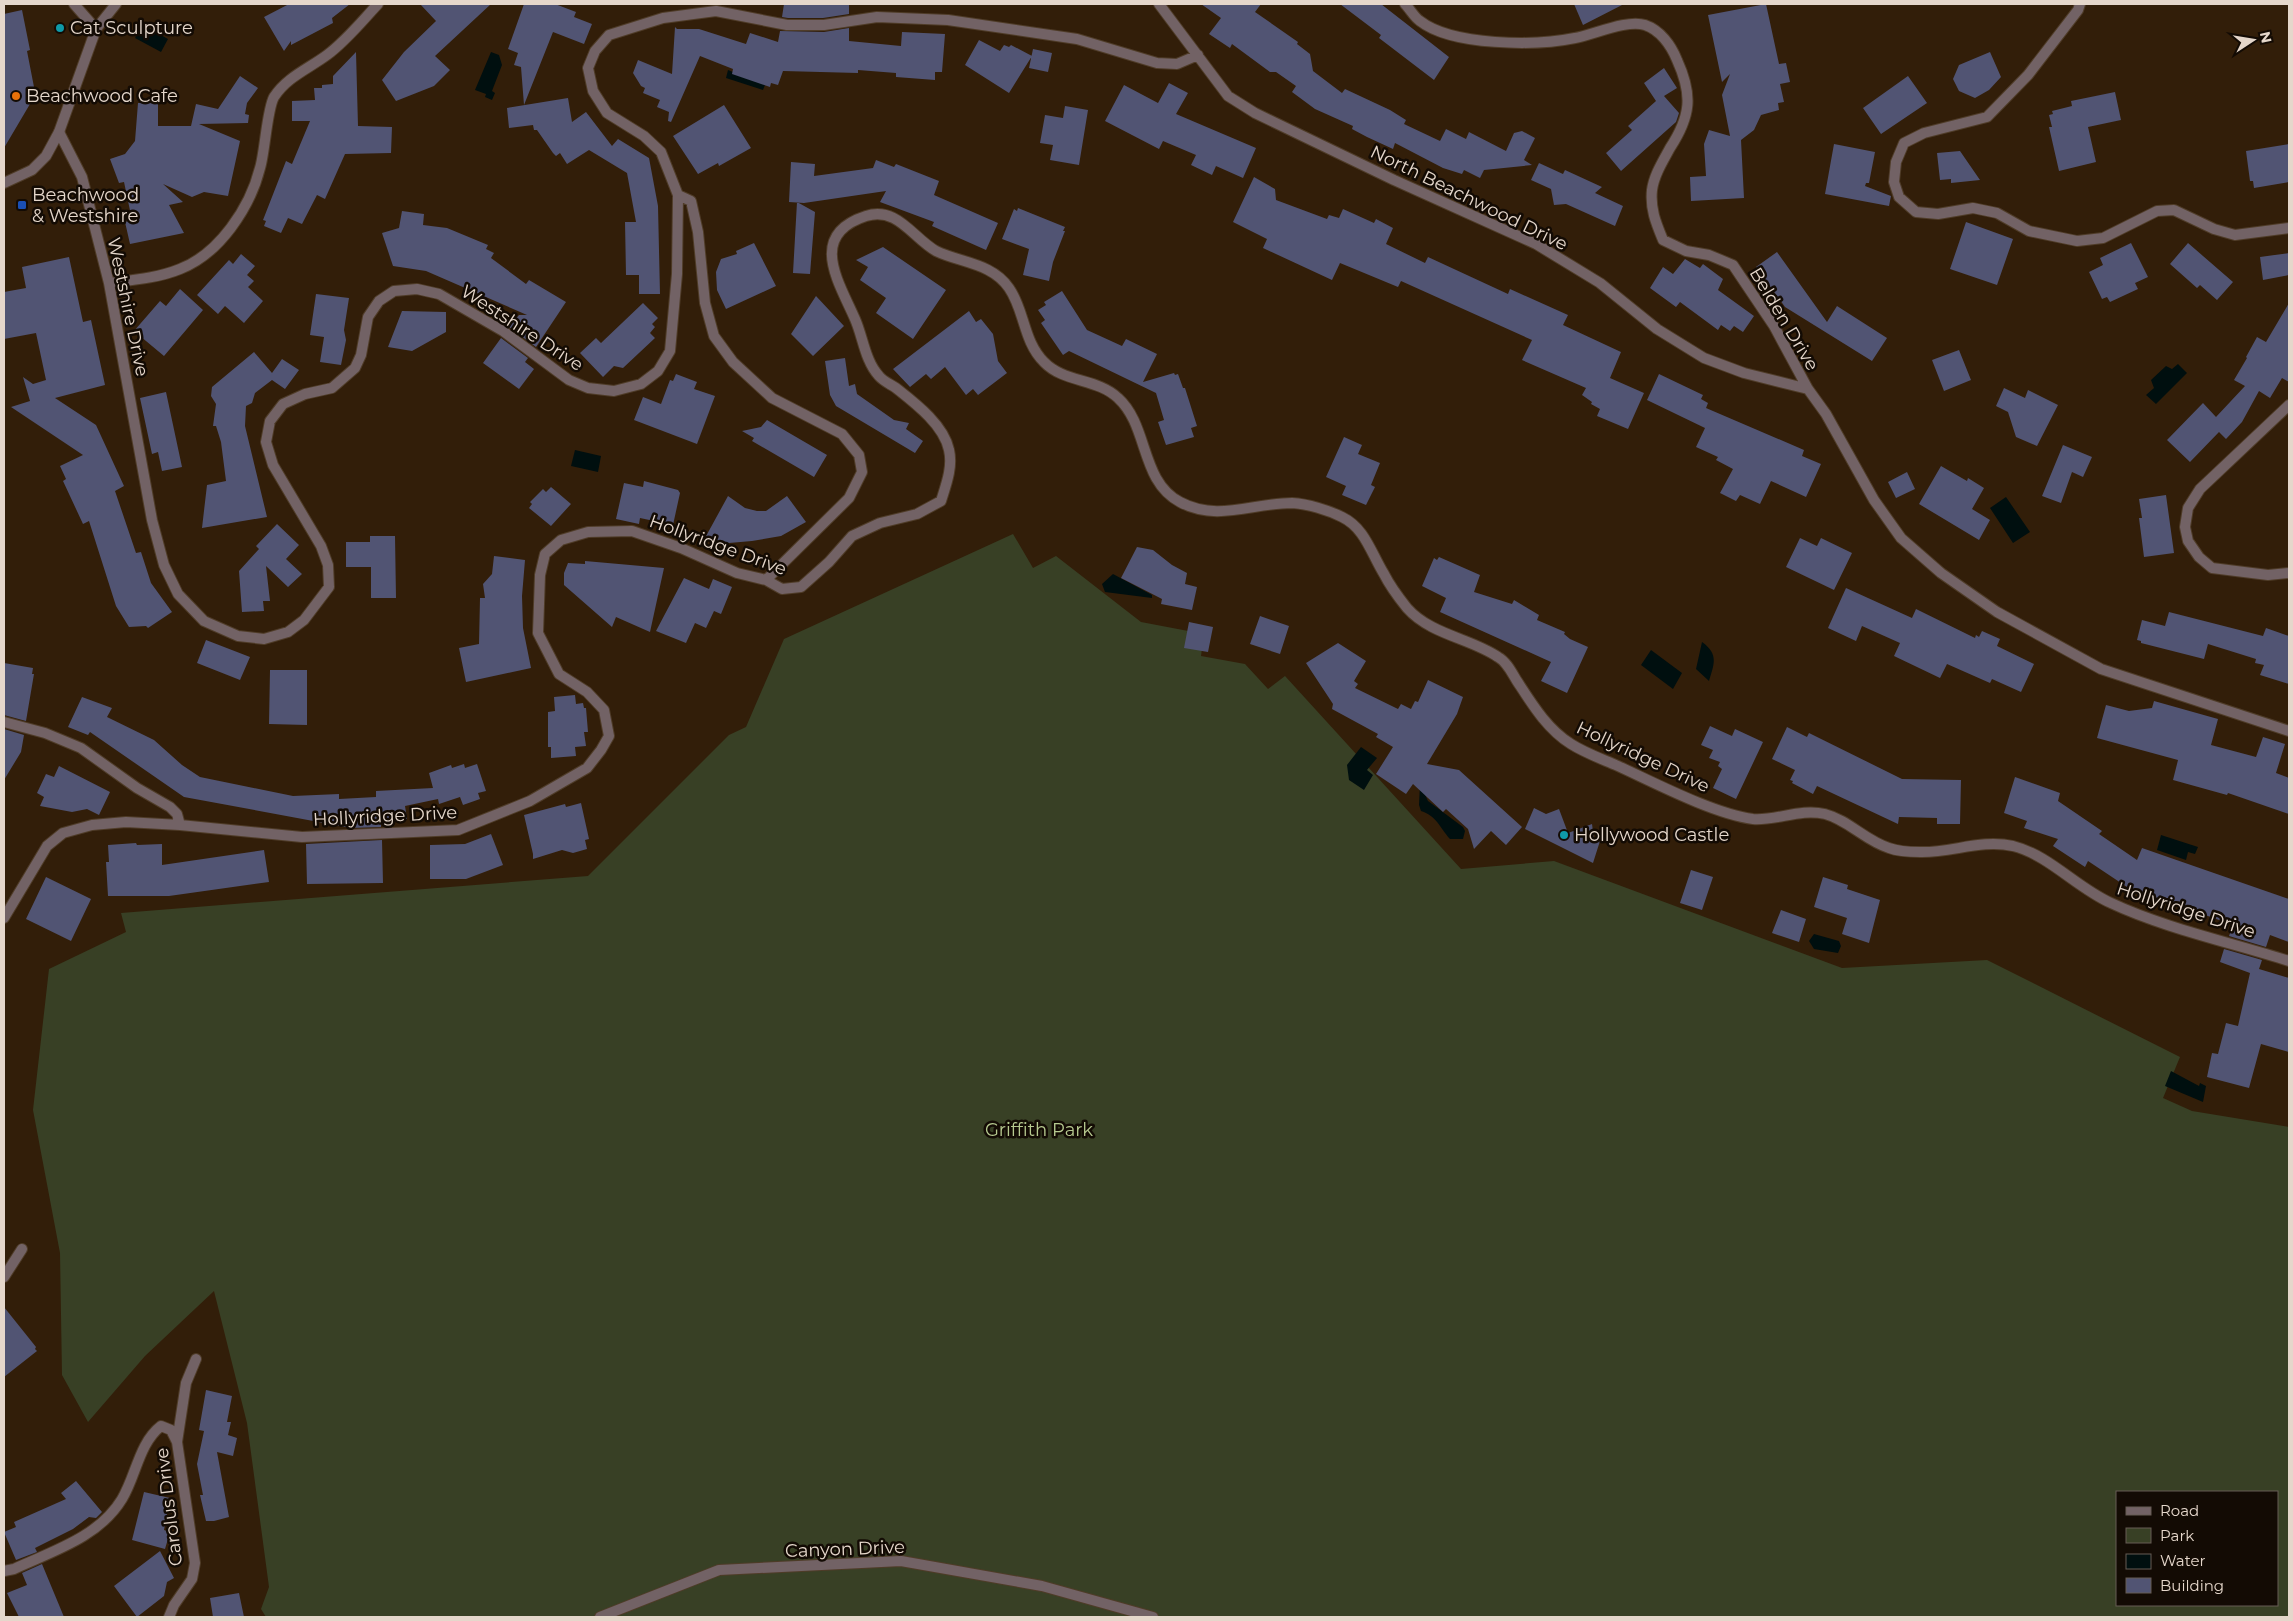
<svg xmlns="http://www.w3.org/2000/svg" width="2293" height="1621" font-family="Montserrat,sans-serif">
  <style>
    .green { fill: #384025; fill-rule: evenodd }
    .water { fill: #000f0f }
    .building { fill: #515473 }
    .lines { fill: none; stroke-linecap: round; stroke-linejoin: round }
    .minor-casing { stroke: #4f3c28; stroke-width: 12 }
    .tertiary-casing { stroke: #4f3c28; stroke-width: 12 }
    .minor { stroke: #726265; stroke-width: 10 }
    .tertiary { stroke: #726265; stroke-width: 10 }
    .culture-dot { fill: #0f9aa8; stroke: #130b04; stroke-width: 2 }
    .food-dot { fill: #e8710a; stroke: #130b04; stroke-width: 2 }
    .transit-dot { fill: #1a4fb4; stroke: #130b04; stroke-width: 2 }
    .labels { text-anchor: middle; stroke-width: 5; stroke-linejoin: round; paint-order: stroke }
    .poi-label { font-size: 18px; fill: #e5d7cb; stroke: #130b04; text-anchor: start }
    .street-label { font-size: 18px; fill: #e5d7cb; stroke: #130b04 }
    .park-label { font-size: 18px; fill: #b7ca90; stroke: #130b04 }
  </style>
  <rect width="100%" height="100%" fill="#321e09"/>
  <path class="green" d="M1013 534 1033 568 1056 556 1141 622 1204 634 1201 656 1245 664 1268 689 1285 676 1461 869 1554 861 1842 968 1987 960 2180 1057 2163 1098 2192 1111 2289 1127V1617H266L261 1609 269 1587 247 1423 214 1291 145 1356 88 1422 62 1375 60 1253 33 1110 49 969 126 932 121 913 588 876 729 735 746 727 784 639ZM2117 1492H2277V1605H2117Z"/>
  <path class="water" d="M143 25 168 39 161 52 135 38Z
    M491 52 499 55 502 65 492 91 495 93 492 100 485 97 486 94 475 90Z
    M728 70 765 85 763 90 726 78Z
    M2178 364 2187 373 2156 404 2146 395 2154 388 2151 380 2166 366 2172 369Z
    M575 450 601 456 598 472 571 466Z
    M2006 497 2030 532 2013 543 1990 508Z
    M1113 574 1152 595V598L1105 592 1102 584Z
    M1702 642C1719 654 1714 664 1709 681L1696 669Z
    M1651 650 1682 673 1673 689 1641 665Z
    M1361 747 1377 758 1367 770 1373 775 1364 790 1349 780 1347 765Z
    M1420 784 1428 801 1463 827 1465 831 1463 839H1450C1440 828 1437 816 1421 811L1419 805Z
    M2161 835 2198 847 2195 854 2188 852 2186 860 2157 850Z
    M1814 934 1839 941 1841 946 1838 953 1814 949 1809 941Z
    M2171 1071 2199 1086 2200 1083 2206 1086 2203 1102 2165 1086Z"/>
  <path class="building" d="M289 4H350L332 18 333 23 291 45V41L284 51 264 17Z
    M420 4H491L435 56 450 70 434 86 396 101 382 80 404 52 436 21Z
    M524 4H555L576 12 574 17 592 24 584 44 553 32 524 105 521 67 514 65 518 53 508 49Z
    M784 4H849V14L823 18H788L782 17Z
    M1201 4H1261L1255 12 1298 42 1297 44 1310 54 1313 71 1342 93 1345 89 1390 110 1406 120 1404 124 1440 141 1446 129 1466 139 1469 132 1506 151 1514 133 1522 131 1535 138 1524 160 1532 165 1484 170 1480 178 1464 170 1462 174 1443 168 1395 143 1393 149 1367 137 1352 129 1353 126 1315 109 1292 92 1296 86 1276 72H1270L1232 44 1230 48 1209 34 1221 18Z
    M1340 4H1381L1449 57 1434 80 1379 38 1381 35Z
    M1574 4H1624L1583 25Z
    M1766 4 1779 64 1786 63 1790 82 1780 84 1784 102 1778 103 1779 110 1761 115 1754 130 1741 140 1744 198 1691 201 1690 177 1706 176 1704 144 1709 130 1730 136 1722 95 1730 74 1722 82 1708 15Z
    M22 10 30 50 27 51 34 87 27 89 30 104 4 148V14Z
    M675 27 677 29H699L746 44 750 33 778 42 780 31 824 32 849 28V41L901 46 902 32 945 34 942 72H935V80L896 77V73L858 70V73L783 71 778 85 771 83 770 87 732 74 733 69 700 56 671 122 668 121 669 112 657 107 660 100 643 93 645 88 641 86 633 73 638 60 672 74Z
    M979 40 1000 51 1004 45 1009 47 1011 45 1032 56 1009 93 965 65Z
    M1033 49 1052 53 1048 72 1029 68Z
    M356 52 358 126 392 127 391 153 345 154 325 199 317 195 302 224 288 218 281 233 264 226 266 221 263 220 286 161 292 164 310 121H292V101L315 100 314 88H322V85L333 84V76Z
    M1990 52 2001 77 1989 90 1975 98 1959 91 1953 79 1959 65Z
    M1664 68 1677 88 1664 96 1679 113 1676 122 1621 171 1606 153 1632 130 1628 126 1656 101 1644 83Z
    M240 76 258 88 247 103 245 114 249 115 248 123 199 124 240 141 228 196 204 192 192 197 163 184 183 202 169 205 184 233 130 244 125 222 132 220 124 182 119 183 110 159 125 154 135 141 138 103H158V126H191L196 104 218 109Z
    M1908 76 1927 103 1881 134 1863 108Z
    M1169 83 1188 93 1176 114 1256 148 1243 178 1216 166 1212 175 1191 165 1196 155 1163 141 1159 149 1105 121 1124 85 1158 103Z
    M2115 92 2121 120 2088 127 2096 162 2059 171 2049 127H2052L2049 115 2053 114 2052 111 2072 106 2071 101Z
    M568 98 572 122 586 112 612 146 618 139 649 158 658 206 660 294H639V275H626L625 222H636L627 173 589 150 567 164 560 153 556 156 553 153 537 130H534L533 125 509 128 507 108Z
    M724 105 751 148 719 166 718 163 698 174 673 136Z
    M1065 106 1088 110 1079 165 1050 160 1053 145 1040 143 1045 115 1063 118Z
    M1834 144 1875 152 1869 183H1866L1865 186 1891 196 1889 206 1825 194Z
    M2289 144V182L2254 188 2253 181H2250L2246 151Z
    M1960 151 1980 180 1951 183V179L1940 180 1937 153Z
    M876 160 894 167 896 164 939 181 934 195 998 223 986 250 932 226 934 222 880 202 886 191 804 203 789 202 791 162 815 164 814 176 873 168Z
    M1539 163 1563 174 1565 170 1602 187 1595 193 1623 206 1615 226 1566 204 1554 205 1551 189 1531 180Z
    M1254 177 1275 189 1276 200 1327 219 1329 215 1339 218 1343 209 1374 223 1376 219 1393 228 1386 244 1425 263 1428 257 1508 294 1510 289 1568 315 1563 325 1621 352 1610 378 1644 393 1628 429 1597 416 1600 409 1591 404 1592 402 1582 395 1586 388 1522 360 1532 340 1401 281 1398 287 1340 263 1332 280 1263 248 1267 239 1233 222Z
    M797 202 815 212 810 274 793 273Z
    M1018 208 1065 227 1063 231H1065L1053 262 1049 281 1023 275 1029 249 1002 239 1014 209 1017 211Z
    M402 211 424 214 423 225 447 228 488 245 486 249 494 253 491 258 526 284 529 280 566 302 536 347 509 327 519 315H527L426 271 393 266 382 233 399 228Z
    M1966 222 2013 239 1997 285 1950 269Z
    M754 243 776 286 726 309 717 290 716 272 721 259 737 254 736 251Z
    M2131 243 2148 277 2135 283 2138 289 2110 302 2107 297 2102 299 2089 272 2103 265 2100 258Z
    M2188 243 2233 282 2217 300 2200 285 2197 288 2170 264Z
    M883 247 946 290 913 339 876 313 886 298 860 280 868 267 856 260Z
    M1777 252 1827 322 1837 306 1887 338 1872 361 1785 307 1756 267Z
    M2289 253V275L2263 280 2260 257Z
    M241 254 255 266 247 275 254 281 248 287 263 301 244 323 225 306 218 314 197 295 229 260 233 264Z
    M69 257 83 322 91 320 105 385 55 398 96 425 124 486 115 491 136 553 141 552 151 583 172 612 148 628 146 626 129 627 116 606 89 521 83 524 63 481 66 479 60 466 83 455 11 407 30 401 23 377 33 384 46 380 36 333 4 339V292L26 288 22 267Z
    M1685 259 1700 268 1703 264 1723 279 1718 290 1754 316 1743 332 1734 326 1730 331 1721 325 1718 330 1680 302 1676 307 1650 288 1663 267 1673 274Z
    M180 289 203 310 164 356 134 331 160 301 166 306Z
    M1062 291 1087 330 1122 346 1126 339 1157 354 1143 382 1174 373 1175 375 1178 374 1183 388H1185L1197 426 1191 428 1194 437 1166 445 1158 422 1164 420 1156 393 1069 351 1063 355 1041 323 1045 320 1038 310 1046 305 1044 302Z
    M316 294 349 298 344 330 346 340 341 365 320 362 324 337 310 335Z
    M816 296 844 326 813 356 791 334Z
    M643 303 658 318 652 324 655 327 650 333 655 338 623 368 614 366 603 377 580 353 596 338 601 343Z
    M2289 303V382L2282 378 2270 398 2259 391 2242 422 2226 439 2219 432 2190 462 2167 440 2203 403 2216 417 2245 386 2234 380 2247 358 2246 357 2257 337 2266 342Z
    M402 311 446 312V332L412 351 388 347Z
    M969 311 976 322 981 319 993 334 998 361 1007 373 978 395 973 389 966 395 945 367 931 379 926 374 910 387 893 369Z
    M501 338 528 358 525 362 534 369 519 389 483 363Z
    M1959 350 1971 380 1944 391 1932 360Z
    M254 352 272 373 282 359 299 370 285 389 272 380 255 393 252 403 246 406 245 426 267 517 202 528 207 485 226 481 221 442 216 426H213L216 404 211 396 212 387Z
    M845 358 849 386 855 384 857 394 894 420 909 423 906 429 923 441 915 453 836 406 830 395 825 361Z
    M676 374 697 382 694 389 715 396 697 444 634 420 643 397 661 404 670 380 673 381Z
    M1659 374 1703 395 1701 399 1708 403 1706 408 1804 450 1802 456 1821 464 1806 497 1771 481 1760 504 1740 495 1736 501 1720 493 1733 469 1716 460 1718 457 1696 447 1705 428 1647 400Z
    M2004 388 2025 398 2028 390 2058 405 2037 446 2016 437 2008 412 1996 406Z
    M166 392 182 467 162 471 158 452 152 454 140 398Z
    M767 420 827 455 814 477 752 441 754 438 742 431 761 427Z
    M1344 437 1362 445 1358 454 1380 463 1371 485 1375 487 1366 505 1342 495 1346 486 1326 477Z
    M2063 445 2092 457 2083 477 2072 472 2061 503 2042 496Z
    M1941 466 1967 481 1968 478 1984 488 1972 509 1990 520 1979 540 1919 504Z
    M1907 472 1915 489 1896 498 1888 482Z
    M644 481 678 490 680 493 673 525 640 518 639 524 616 519 624 483 643 487Z
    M551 487 571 504 551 526 529 508 532 504 530 502 543 489 546 492Z
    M2166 495 2174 553 2144 557 2139 518H2142L2139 499Z
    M728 496 745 508 757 511H766L787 496 806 522 781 536 752 541 729 543 705 538Z
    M277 524 299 545 286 559 302 574 288 587 266 566 270 601H263L264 611 242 612 239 571 259 549 256 546Z
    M370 536H395L396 598H371V567H346V542H370Z
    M1800 538 1817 546 1821 538 1852 553 1834 590 1786 567Z
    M1137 547 1153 550 1172 565 1187 573 1185 584 1197 587 1192 610 1161 604 1162 599 1121 578Z
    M494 556 525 560 522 596 523 628 531 668 466 682 459 648 479 644 480 598H485L483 584 492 574Z
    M1439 557 1480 575 1474 592 1512 604 1514 600 1539 615 1537 620 1565 632 1564 634 1570 639 1588 647 1567 693 1541 681 1551 662 1440 612 1446 598 1422 586 1434 558 1437 560Z
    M585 561 664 568 650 632 616 617 612 627 564 585V573L568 563 585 564Z
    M684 578 709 589 713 579 732 587 721 614 714 611 706 628 695 623 686 643 656 631Z
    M1846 588 1912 618 1916 609 1975 638 1976 635 1979 637 1982 631 2000 639 1997 646 2034 664 2021 692 1992 679 1990 683 1947 664 1940 678 1894 656 1900 643 1862 626 1856 641 1828 628Z
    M2169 612 2263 636 2266 628 2289 636V684L2260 675 2264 665 2255 663 2256 659 2208 644 2204 659 2141 643V641L2137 640 2142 620 2165 626Z
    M1260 616 1289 626 1280 654 1250 644Z
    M1189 622 1213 627 1208 652 1184 648Z
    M206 640 250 657 240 680 197 663Z
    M1338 643 1366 661 1354 681 1358 684 1355 688 1398 709 1401 704 1411 709 1415 701 1418 702 1428 680 1463 697 1457 714 1427 764 1459 770 1522 827 1506 845 1491 831 1474 849 1468 829 1446 809 1443 812 1413 784 1406 794 1376 774 1393 747 1376 737 1378 734 1332 709 1333 704 1306 663Z
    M4 663 33 668 32 674H34L26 721 4 715Z
    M270 670H307V725L269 724Z
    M575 695 576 704 583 703 584 708H586L588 732H584L586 746 575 747 576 756 551 758V747H548V712L555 711 554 697Z
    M82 697 112 708 107 717 154 740 182 765 200 777 293 796 339 794V799L376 797V791L433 788 429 773 451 765 452 768 464 764 465 768 477 764 486 791 478 793 480 799 463 805 460 797 439 804 438 799 405 806 407 819 381 820V827L351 828 184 797 90 732 88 735 68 727Z
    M2154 701 2218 719 2211 745 2256 757 2263 737 2285 744 2276 773 2289 778V814L2228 793 2227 795 2173 780 2178 760 2097 738 2106 705 2129 711 2152 708Z
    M1710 726 1732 736 1735 729 1763 742 1736 799 1713 788 1722 769 1718 766 1720 762 1709 758 1713 750 1701 745Z
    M1787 727 1807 737 1809 733 1902 779 1961 780 1960 824H1937V818L1899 817 1898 824 1817 786 1813 794 1792 783 1793 781 1790 780 1795 770 1772 759Z
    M4 729 24 735 21 752 4 780Z
    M59 766 110 792 99 815 87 809 72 812 40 806 44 797 37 793 46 774 54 777Z
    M2015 777 2060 793 2058 801 2102 831 2099 834 2137 860 2142 848 2289 899V942L2270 935 2266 947 2229 936 2233 925 2127 887 2088 861 2085 867 2053 846 2058 839 2024 828 2027 821 2004 813Z
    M581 803 589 839 585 840 587 849 573 853 562 850 533 859V854L524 815 565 804 566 807Z
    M1534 808 1546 814 1559 809 1568 833 1592 824 1594 839 1600 841 1593 863 1525 829Z
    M491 834 503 865 466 879H430V845L465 844Z
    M382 840 383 883 307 884 306 844Z
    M136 843 137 845 162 844V865L264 850 269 882 169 896H108L106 862H109L108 845Z
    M1691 870 1713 877 1702 910 1680 903Z
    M46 877 91 899 71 941 26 919Z
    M1823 877 1848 885 1847 889 1880 900 1869 943 1842 934 1847 918 1814 907Z
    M1781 910 1806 919 1799 942 1772 933Z
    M2224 949 2262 960 2259 969 2289 978V1052L2261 1044 2249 1088 2207 1077 2212 1053 2218 1054 2226 1023 2238 1026 2250 973 2220 962Z
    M4 1307 36 1347 35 1349 37 1351 4 1377Z
    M206 1390 232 1396 227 1422H231L228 1435 237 1438 233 1456 217 1452 229 1517 214 1521H206L200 1495H203L197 1464 204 1431 199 1430Z
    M76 1481 102 1512 96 1518 89 1517 73 1529 35 1548 37 1552 16 1560 4 1532 16 1527 14 1522 66 1499 61 1493Z
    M144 1492 170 1498 164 1530 170 1532 165 1549 132 1540Z
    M160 1551 174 1578 167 1582 164 1596 137 1617 114 1586Z
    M42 1564 64 1617H19L7 1593 27 1585 22 1573Z
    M239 1593 244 1617H213L210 1598Z"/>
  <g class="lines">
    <defs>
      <path id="minor" d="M74 4 96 29
        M1159 4 1228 96 1255 113 1394 180 1536 244 1600 283 1657 329 1704 358 1744 373 1808 389 1826 414 1874 500 1901 538 1941 573 1997 612 2101 669 2289 731
        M1405 4C1410 9 1414 17 1420 21 1452 46 1536 46 1575 38 1593 35 1627 19 1645 25 1660 30 1671 45 1677 60 1693 95 1691 116 1670 148 1663 161 1654 175 1652 190 1650 209 1656 223 1663 240L1686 251 1709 255 1733 265 1774 326 1808 389
        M2080 4 2078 10 2028 75 1987 117 1924 133 1904 143 1896 162 1894 182 1899 197 1916 212 1938 214 1973 208 1997 213 2029 231 2077 241 2103 238 2157 211 2174 210 2214 229 2235 235 2289 228
        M59 132 82 177 109 283 152 520 164 565 178 594 204 621 238 636 264 639 288 632 304 620 329 587 328 565 321 546 273 465 266 442 270 421 283 404 305 394 332 388 355 368 361 355 368 317 379 301 394 291 417 289 439 294 503 331 569 380 588 388 614 391 641 384 658 371 670 351 677 274 678 195 661 152 644 136 607 113 593 91 588 68 595 51 609 35 663 18 716 11 787 25H824L877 17 948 20 1077 39 1157 63 1177 64 1198 55
        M678 195 691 201 698 232 705 303 714 336 733 362 772 398 842 434 859 455 862 472 849 498 766 580
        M109 283C133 280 158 278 180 269 219 254 250 208 260 168 265 152 267 109 274 97 287 77 308 69 327 55 346 41 362 21 378 4
        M2289 405 2200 489 2188 508 2185 527 2188 541 2199 557 2212 568 2268 575 2289 573
        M4 722 45 733 81 748 137 788 170 807 177 814 180 825
        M4 918 47 846 63 833 92 825 126 822 180 825 302 837 458 830 530 801 587 768 601 750 609 736 604 710 587 692 559 674 538 633 540 575 545 554 561 540 588 532 632 531 681 548 737 573 766 580 782 589 801 587 829 562 852 536 880 523 917 514 941 501C946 485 953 467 949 450 944 425 915 403 896 388 890 384 883 381 879 376 865 361 863 337 855 319 839 282 807 235 866 216 897 206 913 238 936 251 961 263 992 263 1009 288 1025 311 1023 341 1044 362 1064 383 1097 378 1118 398 1149 426 1140 481 1180 502 1217 522 1253 503 1292 503 1308 504 1328 510 1342 517 1365 528 1371 553 1384 574 1390 586 1399 598 1407 608 1431 635 1470 638 1498 657 1507 662 1512 673 1517 681 1532 704 1547 729 1571 744 1585 753 1602 759 1618 766 1655 783 1714 814 1753 819 1777 821 1800 808 1825 814 1848 820 1866 841 1889 848 1897 851 1911 852 1920 852 1951 853 1981 839 2013 846 2049 855 2077 888 2111 903 2164 928 2233 943 2289 961
        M4 1277 22 1249
        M4 1571 14 1569C53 1551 99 1537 122 1499 136 1476 139 1443 161 1426L171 1430 177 1442
        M169 1617 174 1605 192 1579 195 1563 177 1442 186 1383 196 1359
        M600 1617 719 1570 901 1561 1042 1586 1153 1617"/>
      <path id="tertiary" d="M4 183 32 170 46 156 59 132 96 29 116 4"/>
    </defs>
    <use href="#minor" class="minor-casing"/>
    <use href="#tertiary" class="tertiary-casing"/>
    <use href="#minor" class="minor"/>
    <use href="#tertiary" class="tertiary"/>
  </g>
  <g class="culture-dot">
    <circle cx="60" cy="28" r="5"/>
    <circle cx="1564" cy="835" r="5"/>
  </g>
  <circle class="food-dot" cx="16" cy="96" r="5"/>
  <rect class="transit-dot" x="17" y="200" width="10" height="10" rx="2.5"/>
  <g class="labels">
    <g class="poi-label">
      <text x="70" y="34">Cat Sculpture</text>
      <text x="26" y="102">Beachwood Cafe</text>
      <text x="32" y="201">Beachwood<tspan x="32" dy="21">&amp; Westshire</tspan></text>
      <text x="1574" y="841">Hollywood Castle</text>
    </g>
    <g class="street-label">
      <text transform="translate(1469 198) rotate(26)" y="6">North Beachwood Drive</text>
      <text transform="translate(128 307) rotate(78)" y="6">Westshire Drive</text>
      <text transform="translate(1784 319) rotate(59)" y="6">Belden Drive</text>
      <text transform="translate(522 328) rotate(33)" y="6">Westshire Drive</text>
      <text transform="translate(718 545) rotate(20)" y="6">Hollyridge Drive</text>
      <text transform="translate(1643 757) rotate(25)" y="6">Hollyridge Drive</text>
      <text transform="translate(385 816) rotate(-3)" y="6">Hollyridge Drive</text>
      <text transform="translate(2186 910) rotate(18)" y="6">Hollyridge Drive</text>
      <text transform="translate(169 1507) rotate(-97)" y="6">Carolus Drive</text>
      <text transform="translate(845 1549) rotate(-2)" y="6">Canyon Drive</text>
    </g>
    <g class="park-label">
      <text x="1039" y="1136">Griffith Park</text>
    </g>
  </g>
  <rect width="2293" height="1621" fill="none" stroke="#e5d7cb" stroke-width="10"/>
  <rect x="2116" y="1491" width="162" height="115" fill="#130b04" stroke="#675d54"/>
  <rect x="2126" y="1507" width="25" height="8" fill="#726265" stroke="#675d54"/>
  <text x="2160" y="1516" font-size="15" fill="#e5d7cb">Road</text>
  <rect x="2126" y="1528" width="25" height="15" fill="#384025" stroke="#675d54"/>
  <text x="2160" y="1541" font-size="15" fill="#e5d7cb">Park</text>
  <rect x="2126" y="1554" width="25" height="15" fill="#000f0f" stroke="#675d54"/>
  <text x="2160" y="1566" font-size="15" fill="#e5d7cb">Water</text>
  <rect x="2126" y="1578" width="25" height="15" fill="#515473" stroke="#675d54"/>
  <text x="2160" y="1591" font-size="15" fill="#e5d7cb">Building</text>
  <g transform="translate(2253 40) rotate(78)" stroke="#130b04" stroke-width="4" paint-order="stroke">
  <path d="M0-4L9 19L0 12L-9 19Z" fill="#e5d7cb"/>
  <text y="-8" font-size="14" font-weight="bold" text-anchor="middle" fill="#e5d7cb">N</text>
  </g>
</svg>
